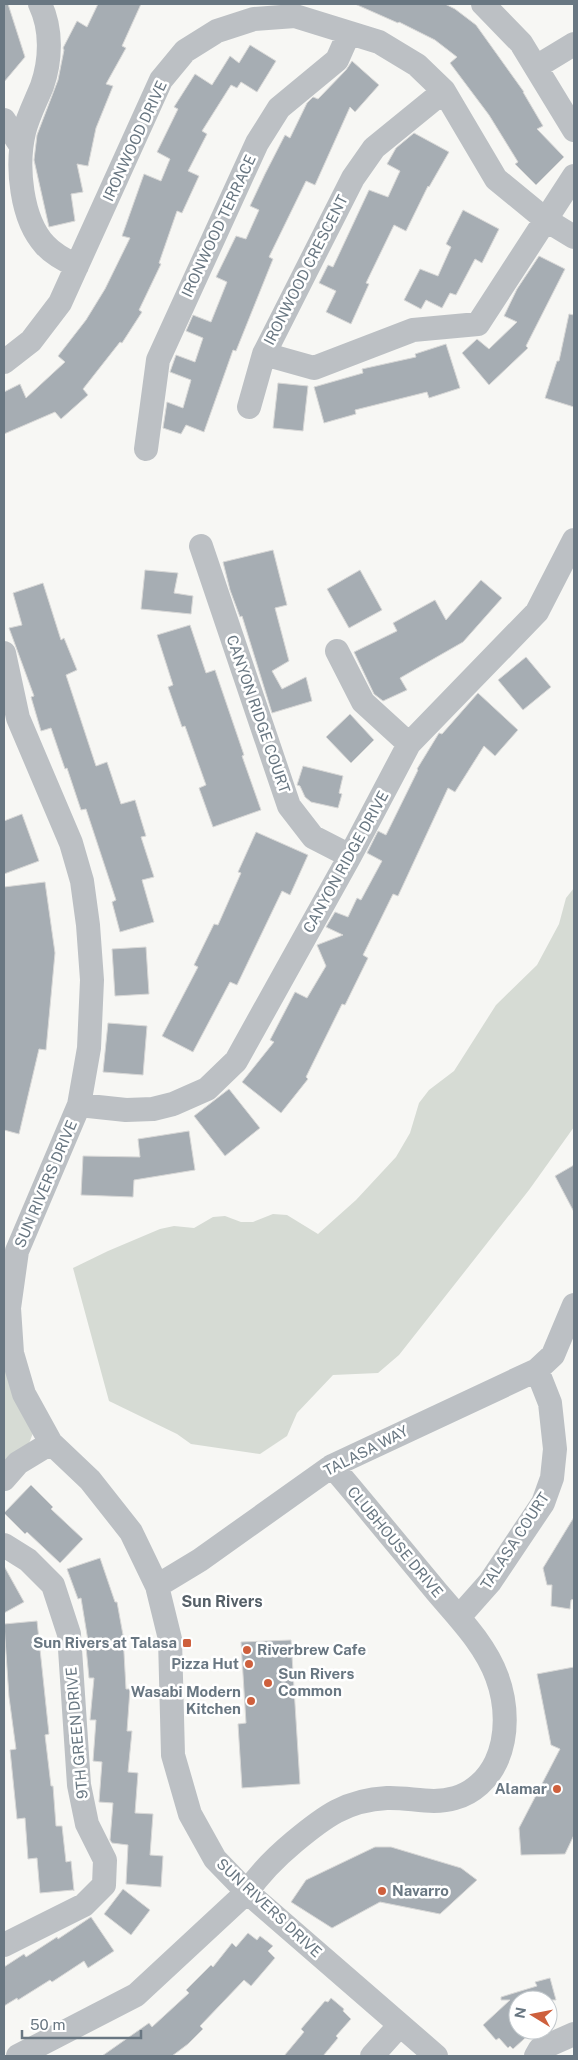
<svg xmlns="http://www.w3.org/2000/svg" width="578" height="2060" font-family="'Public Sans',sans-serif">
  <style>
    .green { fill: #d6dbd4 }
    .building { fill: #a6adb3; stroke: #d8d8d7 }
    .lines { fill: none; stroke-linecap: round; stroke-linejoin: round }
    .minor { stroke: #bcc0c4; stroke-width: 24 }
    .poi-dot { fill: #ce603d; stroke: #fff; stroke-width: 2 }
    .labels { text-anchor: middle; stroke-width: 5; stroke-linejoin: round; paint-order: stroke }
    .street-label { font-size: 15px; fill: #697782; stroke: #fff }
    .poi-label { font-size: 15px; font-weight: bold; fill: #697782; stroke: #fff; text-anchor: end }
    .neighbourhood-label { font-size: 16px; font-weight: bold; fill: #566068; stroke: #fff }
  </style>
  <rect width="100%" height="100%" fill="#f7f7f4"/>
  <path class="green" d="M574 888V1127L529 1190 399 1355 378 1373 333 1375 297 1413 287 1436 260 1454 191 1444 177 1434 109 1401 73 1268 108 1251 160 1229 174 1226 194 1228 213 1217 225 1216 241 1222H253L273 1214 287 1215 318 1234 356 1200 396 1157 410 1133 419 1103 429 1090 454 1071 496 1005 537 965 559 924 566 898Z
    M8 1370 33 1433 28 1446 4 1463V1371Z"/>
  <path class="building" d="M4 4H8L25 57 4 82Z
    M98 4H141L122 46 126 48 106 84 113 86 96 128 88 166 77 164 83 192 71 194 75 221 49 227 34 160 37 135 58 80 64 50 63 48 77 21 87 27Z
    M355 4H445L455 9 476 25 524 92H523L543 126 537 129 564 157 536 185 515 164 518 162 489 115 450 63 457 57 435 40 399 22 398 23Z
    M250 45 276 61 257 92 241 82 237 88 231 85 202 131 207 134 188 171 199 176 182 213 177 211 159 263 161 264 139 310 142 312 122 343 120 342 83 389 88 395 61 419 55 412 4 434V392L20 384 26 398 65 362 58 356 86 320 105 289 130 238 122 236 144 174 161 181 170 159 157 152 178 109 174 107 195 74 212 85 230 56 239 63Z
    M352 61 379 85 355 112 350 107 315 185 306 181 269 257 273 259 236 351 233 350 204 432 186 425 181 434 163 428 167 402 183 408 191 380 170 372 176 355 195 362 203 338 186 331 193 315 211 322 227 282 216 277 236 236 246 239 259 210 250 206 265 174 285 135 290 138 307 103 313 97 318 99 346 70Z
    M414 133 449 152 429 187 428 186 406 231 394 225 366 283 369 284 351 324 326 312 336 291 319 283 328 265 333 267 369 190 388 197 400 171 387 164 396 148Z
    M463 210 499 229 482 263 475 259 456 295 450 293 442 308 426 300 421 309 404 300 420 269 438 276 451 247 446 244Z
    M539 256 565 269 526 346 528 348 489 385 462 353 477 339 489 349 517 322 504 316 517 289Z
    M569 314 574 315V407L545 398 557 361H559Z
    M446 344 460 388 429 398 427 392 355 410 356 414 324 423 314 387 363 373 362 369 416 357 415 354Z
    M278 383 308 386 303 431 273 428Z
    M273 550 287 605 275 608 289 661 272 671 282 689 306 677 312 701 272 713 242 616 240 617 230 590 223 562Z
    M145 570 178 573 174 593 193 596 191 614 141 609Z
    M360 570 382 610 349 628 327 589Z
    M481 580 502 598 463 642 400 678 407 690 383 701 374 694 354 652 397 631 393 623 435 600 446 620Z
    M43 583 61 640 64 638 77 670 66 675 96 766 107 762 121 804 135 800 146 836 141 837 154 877 142 880 154 922 120 932 112 902 116 900 86 809 81 810 67 768 65 769 51 728 41 731 31 697 34 696 9 628 22 625 13 593Z
    M190 625 206 673 215 670 244 755 242 756 261 810 213 827 199 788 206 785 185 726 182 727 168 687 173 685 157 635Z
    M526 657 551 687 523 710 498 680Z
    M478 693 518 730 495 756 484 746 455 792 448 788 398 896 393 894 363 955 368 958 345 1005 342 1004 306 1077 308 1079 281 1113 242 1082 274 1042 270 1040 295 992 307 998 326 966 317 945 343 935 326 927 335 912 348 917 357 898 361 900 382 861 367 853 378 831 386 835 418 770 417 769 439 733 442 734Z
    M350 714 374 740 351 763 326 737Z
    M303 766 343 776 339 793 342 794 338 808 311 802 305 797 300 786 297 785Z
    M22 814 39 861 4 874V821Z
    M256 832 308 855 290 895 282 891 237 985 230 982 193 1052 162 1036 198 967 194 965 214 924 218 925 241 873 238 872Z
    M45 882 55 953 46 1050 39 1049 19 1134 4 1130V887Z
    M146 947 149 994 115 996 112 949Z
    M108 1023 147 1026 143 1075 103 1072Z
    M229 1089 260 1128 225 1156 194 1116Z
    M189 1131 195 1170 134 1180 133 1197 81 1195 83 1156 140 1157 138 1139Z
    M574 1165V1212L555 1176Z
    M31 1485 53 1507 51 1509 83 1539 60 1563 27 1532 25 1534 4 1513Z
    M574 1517V1599L571 1600 570 1609 551 1606 552 1585H547L543 1568Z
    M100 1558 115 1602H117L123 1635 126 1689H130L127 1731H132L128 1772 138 1773 135 1813 153 1814 150 1855 163 1856 161 1887 126 1884 128 1845 112 1843 110 1840 113 1803 99 1802 102 1762 93 1761 96 1720H90L94 1678H89L86 1647H89L81 1598 78 1599 67 1569Z
    M4 1566 24 1602 4 1613Z
    M37 1621 49 1734 45 1735 51 1786H53L56 1826H62L66 1862 71 1861 74 1891 73 1890 40 1893 37 1858 28 1859 25 1818 17 1819 10 1750 16 1749 9 1697 4 1624Z
    M291 1640 300 1784 242 1788 238 1724 246 1723 241 1642Z
    M574 1667V1835L565 1854 521 1855 519 1828 560 1749 551 1745 537 1674Z
    M375 1847H391L461 1868 477 1880 440 1914 380 1902 332 1928 291 1902 306 1880Z
    M123 1889 150 1910 131 1935 104 1914Z
    M91 1917 114 1951 88 1968 84 1961 52 1982 50 1980 18 2000 17 1998 4 2006V1967L24 1954 26 1957 57 1937 58 1939Z
    M248 1933 257 1940 260 1936 273 1946 268 1951 275 1958 251 1986 244 1980 200 2026 203 2029 188 2044 172 2056H102L149 2023 152 2027 189 1993 186 1990 211 1965 213 1967 232 1943 236 1947Z
    M550 1978 556 2000H518V2030H534L513 2049 510 2046 508 2048 499 2038 496 2040 483 2025 510 2000H501V1997L537 1986 535 1982Z
    M331 1998 344 2009 343 2011 351 2019 336 2036 338 2038 323 2056H284L304 2032 301 2029 325 2001 328 2002Z"/>
  <g class="lines">
    <path class="minor" d="M40 4C52 29 51 60 42 86 36 101 28 116 24 132 16 166 21 219 45 245 54 255 66 261 77 266
      M483 4 521 43 574 130
      M536 67 574 44
      M444 91 374 148 353 178 264 354 314 368 413 330 478 324 574 176
      M4 120 21 146
      M4 362 31 341 60 303 161 80 185 51 217 31 254 19 295 16 379 42 417 65 444 91 496 179 546 220 574 237
      M249 407 264 354
      M146 449 158 360 257 143 279 108 337 60 349 33
      M201 546 289 806 313 837 350 856
      M337 651 363 702 409 744
      M4 653 18 718 71 843 82 881 88 925 92 980 89 1048 79 1105 17 1251 9 1308 12 1353 24 1394 51 1443 90 1480 131 1532 157 1586 170 1639 173 1755 190 1814 215 1859 247 1892 436 2056
      M79 1105 126 1110 153 1109 173 1104 207 1089 236 1061 350 856 409 744 537 612 574 540
      M4 1479 18 1463 51 1443
      M4 1545 28 1560 53 1585 69 1634 79 1785 87 1824 105 1860 104 1885 84 1905 4 1945
      M157 1586 200 1560 332 1466 537 1370 553 1355 574 1305
      M459 1617 490 1582 543 1503 552 1478 555 1449 550 1403 537 1370
      M18 2056 136 1995 247 1892C260 1873 276 1857 294 1842 324 1817 346 1800 387 1798 410 1797 432 1805 455 1798 473 1793 488 1779 496 1762 508 1736 507 1704 497 1677 485 1644 458 1617 436 1591 401 1549 367 1507 332 1466
      M372 2056 400 2025
      M536 2056 540 2049 574 2034"/>
  </g>
  <g class="poi-dot">
    <rect x="182" y="1638" width="10" height="10" rx="2.5"/>
    <circle cx="247" cy="1650" r="5"/>
    <circle cx="249" cy="1664" r="5"/>
    <circle cx="268" cy="1683" r="5"/>
    <circle cx="251" cy="1701" r="5"/>
    <circle cx="557" cy="1789" r="5"/>
    <circle cx="382" cy="1891" r="5"/>
  </g>
  <g class="labels">
    <g class="street-label">
      <text transform="translate(135 141) rotate(-65)" y="5">IRONWOOD DRIVE</text>
      <text transform="translate(219 226) rotate(-65)" y="5">IRONWOOD TERRACE</text>
      <text transform="translate(306 270) rotate(-63)" y="5">IRONWOOD CRESCENT</text>
      <text transform="translate(258 714) rotate(71)" y="5">CANYON RIDGE COURT</text>
      <text transform="translate(346 862) rotate(-61)" y="5">CANYON RIDGE DRIVE</text>
      <text transform="translate(46 1184) rotate(-67)" y="5">SUN RIVERS DRIVE</text>
      <text transform="translate(366 1451) rotate(-27)" y="5">TALASA WAY</text>
      <text transform="translate(515 1541) rotate(-57)" y="5">TALASA COURT</text>
      <text transform="translate(395 1542) rotate(50)" y="5">CLUBHOUSE DRIVE</text>
      <text transform="translate(77 1733) rotate(-95)" y="5">9TH GREEN DRIVE</text>
      <text transform="translate(269 1908) rotate(43)" y="5">SUN RIVERS DRIVE</text>
    </g>
    <g class="poi-label">
      <text x="177" y="1648">Sun Rivers at Talasa</text>
      <text x="257" y="1655" text-anchor="start">Riverbrew Cafe</text>
      <text x="239" y="1669">Pizza Hut</text>
      <text x="278" y="1679" text-anchor="start">Sun Rivers<tspan x="278" dy="17">Common</tspan></text>
      <text x="241" y="1697">Wasabi Modern<tspan x="241" dy="17">Kitchen</tspan></text>
      <text x="547" y="1794">Alamar</text>
      <text x="392" y="1896" text-anchor="start">Navarro</text>
    </g>
    <g class="neighbourhood-label">
      <text x="222" y="1607">Sun Rivers</text>
    </g>
  </g>
  <rect width="578" height="2060" fill="none" stroke="#697782" stroke-width="10"/>
  <g transform="translate(533 2015) rotate(280)"><circle r="24" fill="#ffffff" stroke="#c3c9cd"/>
  <path d="M0-4L9 19L0 12L-9 19Z" fill="#ce603d"/>
  <text y="-8" font-size="14" font-weight="bold" text-anchor="middle" fill="#697782">N</text>
  </g>
  <path d="M22 2030v8h119v-8" fill="none" stroke="#697782" stroke-width="2.5"/>
  <text x="30" y="2030" font-size="15" fill="#697782" stroke="#ffffff" stroke-width="4" paint-order="stroke">50 m</text>
</svg>
